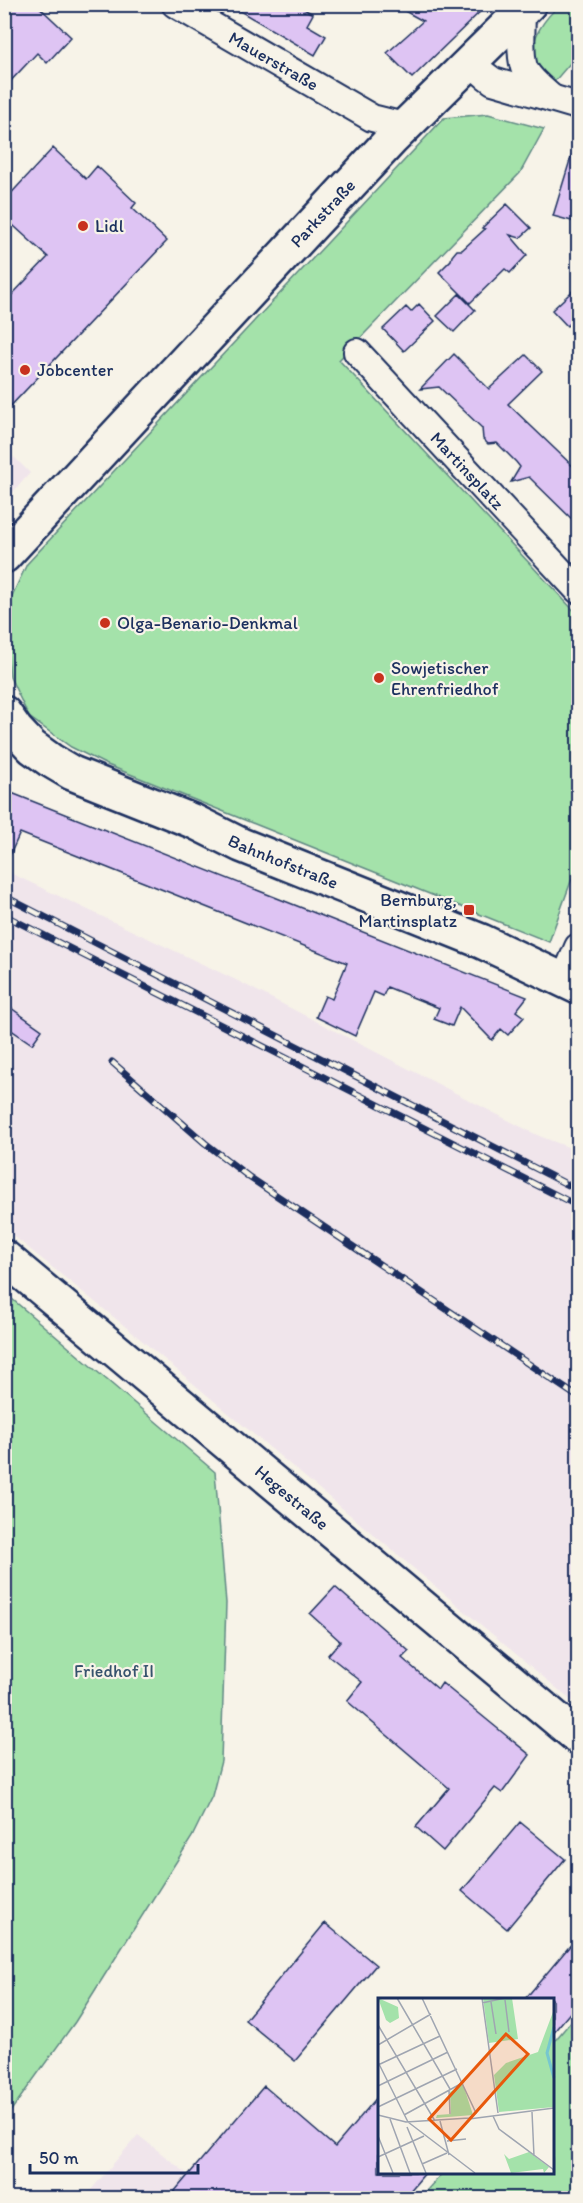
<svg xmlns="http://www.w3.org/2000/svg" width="583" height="2203" font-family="Itim,sans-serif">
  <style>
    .built { fill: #f0e5eb }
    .green { fill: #a4e2aa; stroke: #608884; stroke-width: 1.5 }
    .building { fill: #dec4f3; stroke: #1b2f5e; stroke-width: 1.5 }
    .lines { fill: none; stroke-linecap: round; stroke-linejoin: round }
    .street-casing { stroke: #1b2f5e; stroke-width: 30 }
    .secondary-casing { stroke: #1b2f5e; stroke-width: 38 }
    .street { stroke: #f7f3e8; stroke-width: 26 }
    .secondary { stroke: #f7f3e8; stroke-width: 33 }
    .rail-casing { stroke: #1b2f5e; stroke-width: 7 }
    .rail { stroke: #f7f3e8; stroke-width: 4.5; stroke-dasharray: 14; stroke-linecap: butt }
    .poi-dot { fill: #c8321e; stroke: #f7f3e8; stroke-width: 2 }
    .labels { text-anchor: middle; stroke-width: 4.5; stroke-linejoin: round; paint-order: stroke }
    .street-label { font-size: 18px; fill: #1b2f5e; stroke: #f7f3e8 }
    .poi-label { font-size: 18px; fill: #1b2f5e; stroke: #f7f3e8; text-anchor: start }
    .park-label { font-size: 18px; fill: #36536d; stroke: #f7f3e8 }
    .inset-river { fill: none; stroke: #76c7cf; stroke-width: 3 }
    .inset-road { fill: none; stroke: #9fa5b1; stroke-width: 1.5 }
    .view { fill: #e8590c; fill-opacity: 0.15; stroke: #e8590c; stroke-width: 3 }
    .inset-edge { fill: none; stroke: #1b2f5e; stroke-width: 3 }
  </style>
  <rect width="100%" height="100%" fill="#f7f3e8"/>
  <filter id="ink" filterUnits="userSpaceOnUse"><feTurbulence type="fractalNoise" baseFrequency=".0167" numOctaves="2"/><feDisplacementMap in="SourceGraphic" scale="12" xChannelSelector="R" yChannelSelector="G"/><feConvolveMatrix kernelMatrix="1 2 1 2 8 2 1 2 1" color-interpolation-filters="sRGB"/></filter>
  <g filter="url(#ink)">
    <path class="built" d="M14 457 30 473 5 501V468Z
      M4 870 236 980 537 1135 578 1151V1706L121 1323 5 1229Z
      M138 2135 218 2198H84Z"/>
    <path class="green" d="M560 5H578V54L554 82C548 76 537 68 535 60 528 39 546 17 560 5Z
      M488 114 544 129 520 173 339 360 578 615V862L549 942 105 764 71 747 29 717 10 677 5 631 10 600 27 564 444 118Z
      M5 1293 215 1472 226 1603 221 1761 212 1796 192 1837 75 2022 5 2119Z
      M578 2013V2198H420L443 2172H552V2044Z"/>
    <path class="building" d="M4 4H36L71 37 47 63 37 53 4 88Z
      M228 4H295L313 14 307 25 326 36 315 55Z
      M392 4H488L412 78 387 53 423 21Z
      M574 147 579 148V223L553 216Z
      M53 148 86 179 97 166 136 203 132 208 167 241 4 413V303L48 257 4 217V201Z
      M507 204 531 228 520 238 510 235 527 255 510 273 505 269 470 303 439 272 451 260 452 256 457 250H462L485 229 482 228Z
      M579 285V315L567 326 552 310Z
      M459 294 475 310 454 332 437 316Z
      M419 304 435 321 404 351 383 329 406 307 411 312Z
      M454 354 489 389 526 355 542 371 508 404 579 472V526L529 477 511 482 520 467 516 462 497 443 488 444 483 439 482 428 439 387 420 389Z
      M4 790 527 997 516 1011 524 1017 508 1035 501 1029 492 1040 460 1007 452 1026 434 1019 439 1008 387 987 383 996 374 992 355 1036 316 1017 325 996 332 999 347 963 20 833 4 868Z
      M4 1003 42 1030 32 1044 4 1025Z
      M335 1587 409 1651 402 1658 438 1689 442 1683 530 1755 502 1793 495 1788 443 1851 416 1827 449 1788 347 1701 362 1682 328 1655 340 1641 310 1614Z
      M520 1822 565 1859 507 1929 462 1891Z
      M325 1923 376 1965 295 2061 245 2020Z
      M579 1935V2002L552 2034V1999H525Z
      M264 2086 335 2147 379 2095V2172H426L403 2199H168Z"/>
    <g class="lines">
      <defs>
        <g id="street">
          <path id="s1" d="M175 4 372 118 404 126"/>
          <path d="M522 11C522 27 519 57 525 70 531 81 543 90 552 98"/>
          <path d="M470 62 485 75 493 81 578 106"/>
          <path id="s2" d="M357 352 578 590"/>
          <path d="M564 980 578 947"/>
        </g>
        <g id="secondary">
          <path id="s3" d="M4 556 391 140 529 4"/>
          <path id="s4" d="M4 713 16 730 32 747 50 760 72 773 195 822 241 845 481 941 578 987"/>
          <path id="s5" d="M4 1257 578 1737"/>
        </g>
      </defs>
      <use href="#street" class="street-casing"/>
      <use href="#secondary" class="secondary-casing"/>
      <use href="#street" class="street"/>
      <use href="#secondary" class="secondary"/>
      <defs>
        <path id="rail" d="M4 896 578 1190
          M4 915 578 1206
          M112 1062 205 1143 249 1177 578 1397"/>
      </defs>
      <use href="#rail" class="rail-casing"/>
      <use href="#rail" class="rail"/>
    </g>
  </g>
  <g class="poi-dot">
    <circle cx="83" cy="226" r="6"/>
    <circle cx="25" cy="370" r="6"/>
    <circle cx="105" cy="623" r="6"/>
    <circle cx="379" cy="678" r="6"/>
    <rect x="463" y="904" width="12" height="12" rx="3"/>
  </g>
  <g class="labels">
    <g class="street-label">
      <text dy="6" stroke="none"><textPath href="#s1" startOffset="114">Mauerstraße</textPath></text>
      <text dy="6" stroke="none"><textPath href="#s3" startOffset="468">Parkstraße</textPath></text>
      <text dy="6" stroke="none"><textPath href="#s2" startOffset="162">Martinsplatz</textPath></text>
      <text dy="6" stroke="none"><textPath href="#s4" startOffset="321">Bahnhofstraße</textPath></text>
      <text dy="6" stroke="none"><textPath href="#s5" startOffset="375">Hegestraße</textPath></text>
    </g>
    <g class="poi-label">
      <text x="95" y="232">Lidl</text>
      <text x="37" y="376">Jobcenter</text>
      <text x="117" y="629">Olga-Benario-Denkmal</text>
      <text x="391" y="674">Sowjetischer<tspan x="391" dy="21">Ehrenfriedhof</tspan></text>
      <text x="457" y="906" text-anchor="end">Bernburg,<tspan x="457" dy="21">Martinsplatz</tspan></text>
    </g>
    <g class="park-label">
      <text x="114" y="1677">Friedhof II</text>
    </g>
  </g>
  <g transform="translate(378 1998)">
    <rect width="176" height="176" fill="#f7f3e8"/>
    <path d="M0 0 20 9 21 20 12 25 8 22ZM105 0H134L140 41 111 45ZM175 14 176 109 121 114 116 77 128 65 160 54ZM85 86 95 117 58 120 59 117 73 116 72 94ZM151 154 171 169 166 175 165 171 133 175 126 156 131 161Z" fill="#a4e2aa"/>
    <path class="inset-river" d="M176 29 169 55 176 80"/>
    <path class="inset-road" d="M19 0 72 91M104 0 120 115M127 2 131 34M113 4 118 36M104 5 127 0M0 27 57 123M0 47 53 16M0 64 30 124M0 67 62 38M0 88 70 54M71 92 72 116M0 109 79 71M154 114 156 158M0 117 28 124 91 120 98 115 44 0M26 117 86 84M115 118 121 131 176 172M12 121 32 175M91 121 176 110M62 123 71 157M30 124 97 175M29 129 48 175M0 138 15 175M69 143 88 141M0 159 46 138M44 166 69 155"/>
    <path class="view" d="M128 36 150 56 73 142 51 121Z"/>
    <rect width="176" height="176" class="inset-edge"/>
  </g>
  <rect width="583" height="2203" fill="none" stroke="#f7f3e8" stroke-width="24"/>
  <rect x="12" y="12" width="559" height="2179" fill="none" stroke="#1b2f5e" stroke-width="2" filter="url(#ink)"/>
  <path d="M30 2164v9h168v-9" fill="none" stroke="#1b2f5e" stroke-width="3"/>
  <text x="39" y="2164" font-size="18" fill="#1b2f5e" stroke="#f7f3e8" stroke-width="4.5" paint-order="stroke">50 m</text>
</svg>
